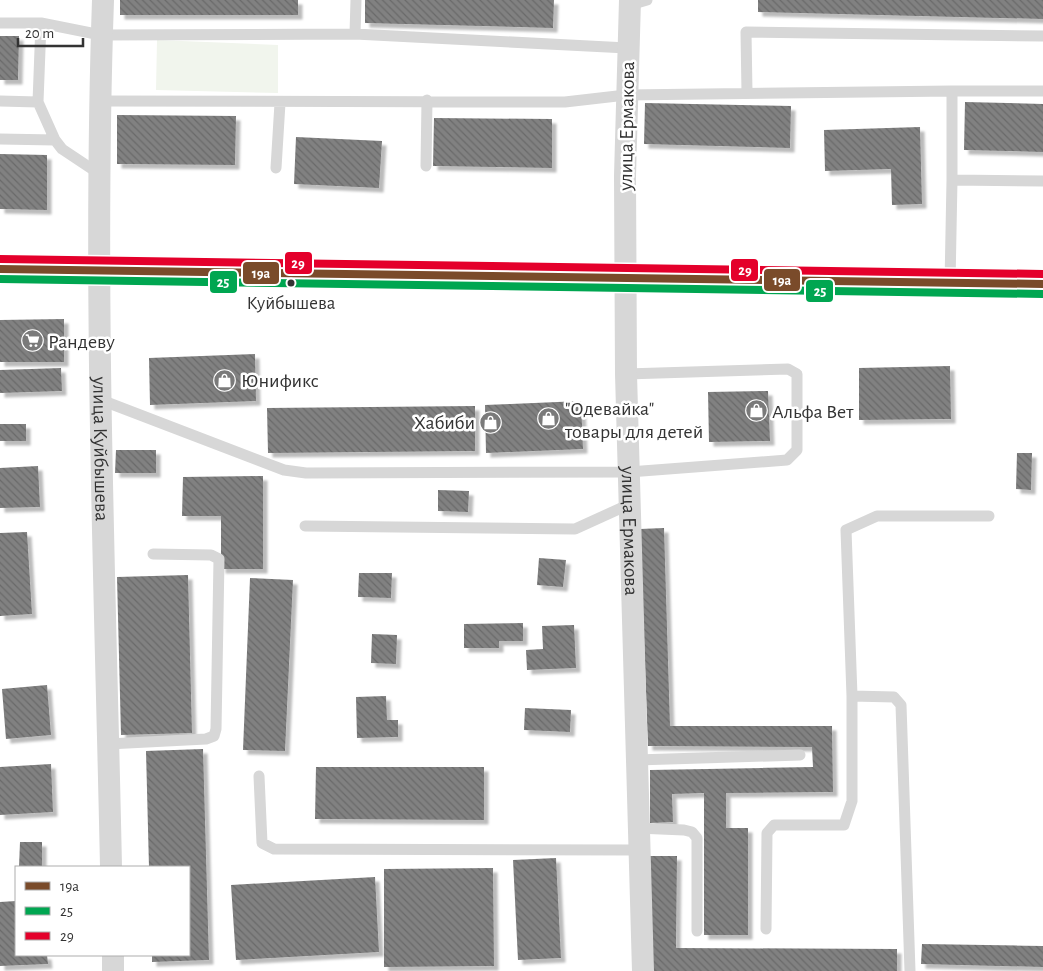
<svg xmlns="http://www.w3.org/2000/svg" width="1043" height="971" font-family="'Alegreya Sans',sans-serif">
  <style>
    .park { fill: #f1f5ed }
    .building { fill: url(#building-back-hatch); filter: url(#shadow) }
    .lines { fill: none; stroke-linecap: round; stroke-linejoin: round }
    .service { stroke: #d7d7d7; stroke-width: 11 }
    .minor { stroke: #d7d7d7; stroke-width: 22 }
    .trunk { stroke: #c7c7c7; stroke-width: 28 }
    .bus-1-casing { stroke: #fff; stroke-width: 11 }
    .bus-2-casing { stroke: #fff; stroke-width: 11 }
    .bus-3-casing { stroke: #fff; stroke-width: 11 }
    .bus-1 { stroke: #7a4b2a; stroke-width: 8 }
    .bus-2 { stroke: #00a651; stroke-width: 8 }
    .bus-3 { stroke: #e4002b; stroke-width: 8 }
    .bus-dot { fill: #333; stroke: #fff; stroke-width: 2 }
    .labels { text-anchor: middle; stroke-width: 5; stroke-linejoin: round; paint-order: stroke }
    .bus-label { font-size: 19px; fill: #333; stroke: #fff }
    .street-label { font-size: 20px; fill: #333; stroke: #fff }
    .poi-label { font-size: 20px; fill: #333; stroke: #fff; text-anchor: start }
    .line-badge { stroke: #fff; stroke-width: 2 }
    .badge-label { font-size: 14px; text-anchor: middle; font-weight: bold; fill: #fff }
  </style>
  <defs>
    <pattern id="building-back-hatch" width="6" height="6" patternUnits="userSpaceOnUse" patternTransform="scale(1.25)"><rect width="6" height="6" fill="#818181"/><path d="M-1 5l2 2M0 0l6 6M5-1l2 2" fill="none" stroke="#6a6a6a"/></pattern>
    <filter id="shadow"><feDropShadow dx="4.5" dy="4.5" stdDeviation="1" flood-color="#0004"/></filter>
  </defs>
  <rect width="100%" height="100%" fill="#fff"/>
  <path class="park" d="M157 40 278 45V93L156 90Z"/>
  <path class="building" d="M120 0H298V15H120Z
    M365 0H554L553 28 365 23Z
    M758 0H1043V19L758 12Z
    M0 36H19L18 80H0Z
    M965 102 1043 104V152L964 150Z
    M645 103 791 106 790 148 644 144Z
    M117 115 236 116 235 165 117 164Z
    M434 118 552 119V168L433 166Z
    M920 127 922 204 892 205 891 169 825 171 824 130Z
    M296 137 382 141 379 188 294 184Z
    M0 154 47 155V210L0 209Z
    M64 319V362H0V320Z
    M255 354 256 401 150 405 149 358Z
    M950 366 951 419 859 420V368Z
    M61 368 62 391 0 393V370Z
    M768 391 770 441 709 442 708 392Z
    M581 401 583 449 486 453 485 405Z
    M475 406V451L268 453 267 408Z
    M0 424H26V441H0Z
    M116 450H156V473H115Z
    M1017 453H1032L1031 490 1016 489Z
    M38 466 40 507 0 508V468Z
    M263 476V569H221V516H182L183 477Z
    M438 490 469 491 468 512 438 511Z
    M664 528 670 726H832L833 792 726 793V828H748V935H704V793L672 794 673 822 650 823V770L813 767 812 747 648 746 640 529Z
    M27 532 32 614 0 616V533Z
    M539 558 566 560 563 587 537 585Z
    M359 573H392L391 598 358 597Z
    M188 575 192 733 121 735 117 577Z
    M250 578 293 580 285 751 243 750Z
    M523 623V641H499V648H464V624Z
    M574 625 576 668 527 670 526 650 543 649 542 626Z
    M372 634 397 635 396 664 371 663Z
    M47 685 51 735 6 739 2 689Z
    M386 696 387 720H398V737L357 738 356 697Z
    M525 708 571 710 570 732 524 730Z
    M203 749 209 960 152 962V955H189V867H149L146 751Z
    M51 764 53 812 0 815V767Z
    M316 767H484V820L315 819Z
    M20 842H42V867H19Z
    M650 856H677L676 948 897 949V971H649Z
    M556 858 561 958 518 960 513 860Z
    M493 868 494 966 384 967V869Z
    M375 877 379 952 236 960 231 885Z
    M16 901V955H47L48 964 0 966V902Z
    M922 944 1043 946V967L921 964Z"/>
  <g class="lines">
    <path class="service" d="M630 5 647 0
      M0 23H41L101 35 355 34 627 48
      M355 34 356 0
      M952 91H1043
      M747 93 746 32 1043 36
      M0 101 38 102 55 140 62 149 98 173
      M100 101 565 102 626 95 952 91V180
      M38 102 41 23
      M0 139 55 140
      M426 166 427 100
      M276 168 280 103
      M950 284 952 180 1043 181
      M101 400 284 470 306 473 629 472 787 460 797 450V374L788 369 626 374
      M305 526 575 529 630 504
      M108 744 206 739 214 736 216 729 219 559 211 555 153 554
      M636 760 800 755
      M259 776 262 843 274 849 638 850
      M637 828 684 830 692 832 697 838V931
      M766 929 767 833 774 825H844L852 801V696
      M910 971 901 705 894 697 852 696 846 530 877 516H989"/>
    <g class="minor">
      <path id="s1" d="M103 0C93 289 105 578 111 867"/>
      <path id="s2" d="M630 0 625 176 626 374 643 971"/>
      <path d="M113 955V971"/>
    </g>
    <path class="trunk" d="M0 269 1043 284"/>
    <defs>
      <path id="bus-1" d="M0 269 1043 284"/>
      <path id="bus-2" d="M0 279 1043 294"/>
      <path id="bus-3" d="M0 259 1043 274"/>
    </defs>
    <use href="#bus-1" class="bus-1-casing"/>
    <use href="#bus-2" class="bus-2-casing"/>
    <use href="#bus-3" class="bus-3-casing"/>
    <use href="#bus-1" class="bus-1"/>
    <use href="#bus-2" class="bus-2"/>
    <use href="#bus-3" class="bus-3"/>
  </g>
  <defs>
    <symbol id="supermarket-disc" viewBox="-11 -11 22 22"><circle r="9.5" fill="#7a7a7a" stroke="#fff"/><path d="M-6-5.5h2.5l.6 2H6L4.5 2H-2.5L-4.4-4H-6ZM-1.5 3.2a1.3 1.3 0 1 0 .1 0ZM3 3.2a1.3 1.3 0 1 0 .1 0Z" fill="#fff"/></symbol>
    <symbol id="shop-disc" viewBox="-11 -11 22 22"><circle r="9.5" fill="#7a7a7a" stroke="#fff"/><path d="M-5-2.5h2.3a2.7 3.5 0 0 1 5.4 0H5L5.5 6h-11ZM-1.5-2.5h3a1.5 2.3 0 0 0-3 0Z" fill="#fff"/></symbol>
  </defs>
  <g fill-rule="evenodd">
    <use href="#supermarket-disc" x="20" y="328" width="25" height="25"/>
    <use href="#shop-disc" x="212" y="368" width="25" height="25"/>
    <use href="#shop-disc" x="744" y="398" width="25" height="25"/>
    <use href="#shop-disc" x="536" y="406" width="25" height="25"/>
    <use href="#shop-disc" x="478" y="410" width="25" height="25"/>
  </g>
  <circle class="bus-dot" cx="291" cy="283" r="4.5"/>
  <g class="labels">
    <g class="bus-label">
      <text x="291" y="309">Куйбышева</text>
    </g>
    <g class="street-label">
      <text transform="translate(626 126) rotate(-89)" y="7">улица Ермакова</text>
      <text dy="7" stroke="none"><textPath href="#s1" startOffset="449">улица Куйбышева</textPath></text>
      <text dy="7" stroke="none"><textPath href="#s2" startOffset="531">улица Ермакова</textPath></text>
    </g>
    <g class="poi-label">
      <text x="48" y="348">Рандеву</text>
      <text x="241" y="387">Юнификс</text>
      <text x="565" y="415">"Одевайка"<tspan x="565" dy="23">товары для детей</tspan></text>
      <text x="772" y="418">Альфа Вет</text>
      <text x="475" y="429" text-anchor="end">Хабиби</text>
    </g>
  </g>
  <g class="line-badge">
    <rect x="284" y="251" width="29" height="24" rx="5" fill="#e4002b"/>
    <rect x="730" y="258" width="29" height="24" rx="5" fill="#e4002b"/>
    <rect x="242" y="261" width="38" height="24" rx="5" fill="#7a4b2a"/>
    <rect x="763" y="268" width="38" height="24" rx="5" fill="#7a4b2a"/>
    <rect x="209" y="270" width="29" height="24" rx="5" fill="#00a651"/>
    <rect x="805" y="279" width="29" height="24" rx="5" fill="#00a651"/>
  </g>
  <g class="badge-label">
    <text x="298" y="268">29</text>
    <text x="745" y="275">29</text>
    <text x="261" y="278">19а</text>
    <text x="782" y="285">19а</text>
    <text x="223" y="287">25</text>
    <text x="820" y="296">25</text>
  </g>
  <rect x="15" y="866" width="175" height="90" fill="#ffffff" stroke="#adadad"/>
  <rect x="25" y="882" width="25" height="8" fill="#7a4b2a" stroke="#adadad"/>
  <text x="60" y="891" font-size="15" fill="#333333">19а</text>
  <rect x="25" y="907" width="25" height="8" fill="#00a651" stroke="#adadad"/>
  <text x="60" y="916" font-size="15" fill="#333333">25</text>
  <rect x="25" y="932" width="25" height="8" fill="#e4002b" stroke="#adadad"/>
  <text x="60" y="941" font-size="15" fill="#333333">29</text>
  <path d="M18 38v8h65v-8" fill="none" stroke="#333333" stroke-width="2.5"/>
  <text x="25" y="38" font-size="15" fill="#333333" stroke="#ffffff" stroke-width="4" paint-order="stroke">20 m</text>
</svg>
